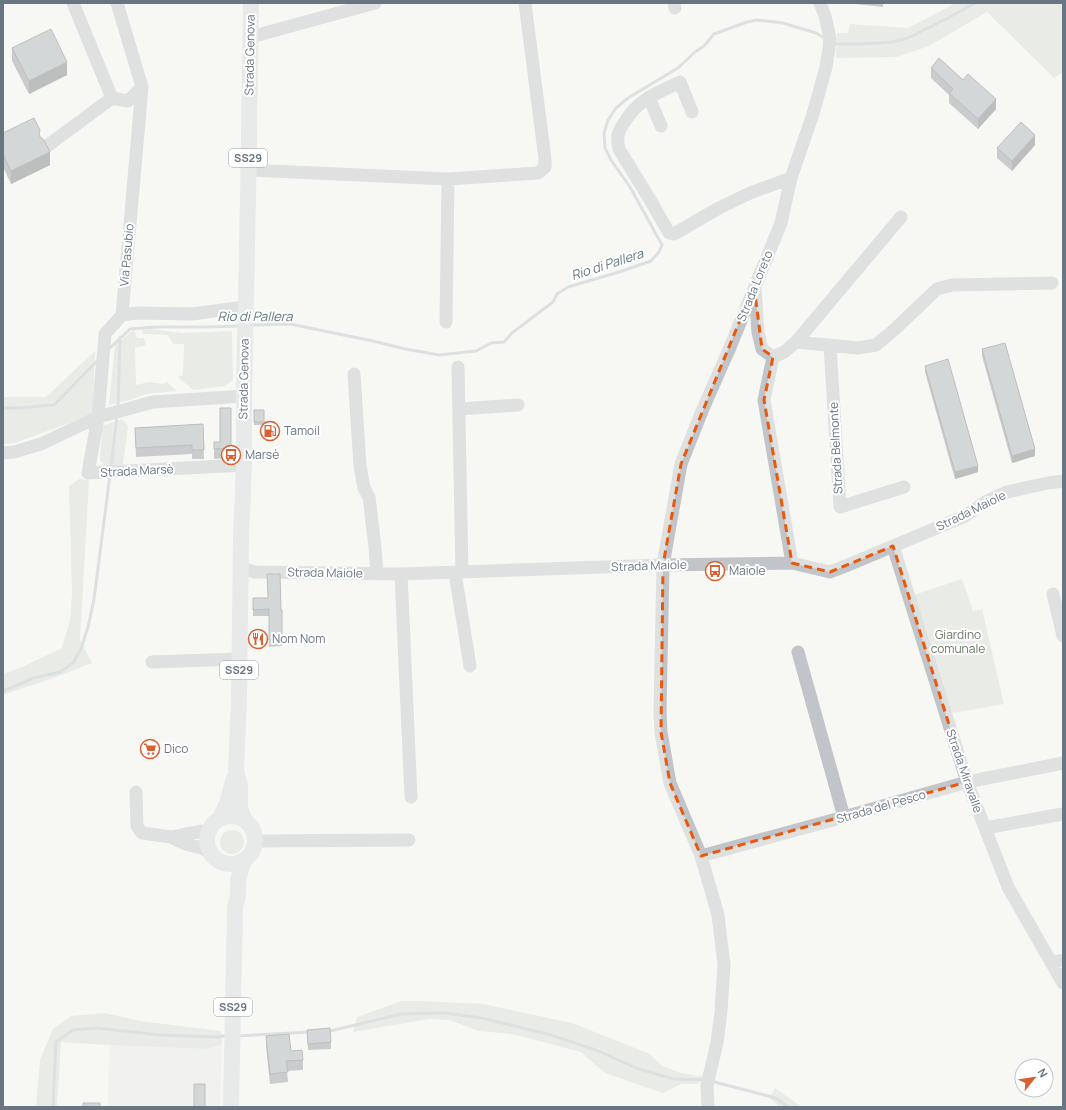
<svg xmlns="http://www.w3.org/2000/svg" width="1066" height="1110" font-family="Manrope,sans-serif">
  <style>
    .built { fill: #e8e9e8 }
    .green { fill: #d6dcd4 }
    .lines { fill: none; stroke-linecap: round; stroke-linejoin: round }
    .stream { stroke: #bbc4ca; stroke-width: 3 }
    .minor { stroke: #c1c4c8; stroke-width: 13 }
    .major { stroke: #d5d9dc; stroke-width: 16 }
    .wall { fill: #90969c }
    .shaded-wall { fill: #767a7f }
    .building { fill: #a8afb5; stroke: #767a7f }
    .marked { fill: none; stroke: #e8590c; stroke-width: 3; stroke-dasharray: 8 5; stroke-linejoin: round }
    .labels { text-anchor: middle; stroke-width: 4; stroke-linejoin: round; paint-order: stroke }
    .shield { fill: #fff; stroke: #959fa9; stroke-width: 1 }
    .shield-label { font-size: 11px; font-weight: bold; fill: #687684 }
    .street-label { font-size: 12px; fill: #687684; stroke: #fff }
    .poi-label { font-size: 12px; fill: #687684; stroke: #fff; text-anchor: start }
    .park-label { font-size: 12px; fill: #6a7b66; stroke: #fff }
    .water-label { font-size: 13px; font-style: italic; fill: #63777f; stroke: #fff }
  </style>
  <rect width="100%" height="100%" fill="#f7f7f4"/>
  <path class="built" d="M222 1044 220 1107H108L109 1045 208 1049Z"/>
  <path class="green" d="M956 3H1063V72L1054 78 987 12 929 46 897 57 836 58 837 33H848L850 24 908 28Z
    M150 329 182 333 232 331 233 380 225 386 193 390 178 377 183 375 184 344H173L168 335 144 334 142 330Z
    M134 330 137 338H144L146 345 135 348 136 385 149 382 163 384 167 382 177 391 146 394 130 400 109 405 115 345Z
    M95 351 93 407 91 415 15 443 3 444V397H46Z
    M122 419 128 426 123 464 105 467 100 460 102 426Z
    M79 479 89 480 80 640 92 663 59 676 3 695V674L22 667 62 648 70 620 72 593 69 486Z
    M962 579 973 611 982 609 1004 704 948 714 911 596Z
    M220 842a12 12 0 1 1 24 0a12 12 0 1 1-24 0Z
    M401 1001H422L483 1004 572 1023 650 1054 662 1066 681 1073 703 1077 698 1084H681L663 1093 605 1073 581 1052 512 1034 479 1031 449 1020 429 1019 353 1032 357 1017Z
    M105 1013 140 1021 221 1031 222 1044 208 1049 109 1045 61 1042 57 1107H36L40 1060 53 1029 71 1016Z
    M775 1088 802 1107H780L769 1098Z"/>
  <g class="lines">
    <path class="stream" d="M832 42 836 44H859L893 42 908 38 948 18 975 3
      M250 325 290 324 373 341 405 349 439 355 476 351 491 343 504 342 512 333 553 302 557 294 568 287 619 272 651 261 659 252 662 245 630 187 611 160 605 148 604 133 608 120 616 108 628 98 678 68 695 52 704 46 714 34 747 22 757 20 783 23 816 33 826 39
      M108 350 130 329 156 327H206L240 326
      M3 408H17L54 405 99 359
      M118 408 120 337
      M111 469 117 415
      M3 691 34 678 60 672 73 663 81 649 88 627 94 599 110 475
      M326 1032 401 1014 445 1013 482 1018 551 1035 596 1050 636 1068 673 1079 706 1080
      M238 1036 310 1032
      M711 1081 776 1098 788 1107
      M53 1107 56 1042 73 1030 97 1028 159 1035 216 1037 224 1036"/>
    <path class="minor" d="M73 3 112 98 128 101 142 87
      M117 3 142 87 122 315 105 334 98 417 88 473 244 465
      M674 3 675 8
      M250 37 375 3
      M649 97 661 126
      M692 112 680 82C659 92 638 100 626 120 618 131 616 136 619 149L652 203 669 233 674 234 719 208 750 193 791 178
      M47 146 112 98
      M248 170 448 179 538 173 545 167V159L525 3
      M755 289 758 332 762 349 773 357 764 400 792 563
      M122 315 137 313 192 314 245 307
      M446 322 448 179
      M796 342 858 348 876 345 894 330 937 289 952 285 1052 283
      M830 345 840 507 904 487
      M773 357 784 352 796 342 901 217
      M458 367 462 572
      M354 374 360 466 364 488 369 497 375 547 377 574
      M459 409 518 405
      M3 453 14 452 41 444 98 417 153 402 244 396
      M893 546 967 782 985 828 1008 887 1063 983
      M241 568 255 572 401 574 663 565 792 563 830 572 848 565 965 516 985 502 1007 492 1048 483 1063 481
      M455 573 470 666
      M401 574 411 797
      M1053 594 1063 636
      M798 652 844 817
      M152 662 239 659
      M136 792 137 826 142 833 171 837 185 844 202 848 210 853
      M985 828 1063 814
      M171 837 186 834 209 830
      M254 841 409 840
      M701 856 844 817 967 782 1063 763
      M1051 963 1063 960
      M708 1107 707 1085 717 1043 721 1011 724 965 718 915 701 856 670 783 661 732 660 712 663 565 681 464 702 411 728 352 781 223 791 178 813 114 826 67 829 48 830 38 825 16 820 3"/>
    <path class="major" d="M207 840a24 24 0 1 1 48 0a24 24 0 1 1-48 0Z
      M220 819 227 803 234 778
      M245 821 240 808V786L236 771 239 698 241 536 244 465V396L248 199 251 3
      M231 1107 235 907 238 896V880L244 860"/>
  </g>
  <path class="wall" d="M846 3H883V7Z
    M12 48 67 75 29 94 12 61Z
    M931 68 996 109 978 129 949 103V95L931 78Z
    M3 133 40 135 50 165 11 184 3 167Z
    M1035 145 1012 171 997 158V148Z
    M982 349 1035 456 1012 463 982 356Z
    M925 366 978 472 955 479 925 372Z
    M231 408V458L214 459V442H220Z
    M254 410 264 422H275V437L262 436 263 425H254Z
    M203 424 204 459H192V454L136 457 135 428Z
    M253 598 282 610V646L269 647V616H253Z
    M307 1030 331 1042V1049L308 1050Z
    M266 1036 303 1060V1070L287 1071 288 1082 270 1084 266 1046Z"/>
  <path class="shaded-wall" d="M67 62V75L29 94V81Z
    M996 99V109L978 129V119Z
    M1035 135V145L1012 171V161Z
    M50 152V165L11 184V171Z
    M1035 449V456L1012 463V456Z
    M978 466V472L955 479V472Z"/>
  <path class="building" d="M51 29 67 62 29 81 12 48Z
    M939 58 963 80 968 74 996 99 978 119 949 93 953 89 931 68Z
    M34 118 40 130 39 134 40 137 44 140 50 152 11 171 3 154V133Z
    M1021 122 1035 135 1012 161 997 148Z
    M1005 343 1035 449 1012 456 982 349Z
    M948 359 978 466 955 472 925 366Z
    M220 408H231V448L214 449V442H220Z
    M254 410H264V422H275V434L262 433 263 422H254Z
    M203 424 204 450H192V445L136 448 135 428Z
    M267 574H280L281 610H282V639L269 640V609L253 610V598H268Z
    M330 1028 331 1042 308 1044 307 1030Z
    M289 1034 291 1051 302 1050 303 1060 286 1061 288 1072 270 1074 266 1036Z
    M194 1084H205V1107H194Z
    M83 1103H100V1107H83Z"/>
  <path d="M0 0H1066V1110H0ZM754 286 762 349 773 357 764 400 792 563 830 572 893 546 967 782 701 856 670 783 661 732 663 565 681 464Z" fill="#f7f7f4" fill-opacity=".55" fill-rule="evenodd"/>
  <path class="marked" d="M754 286 762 349 773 357 764 400 792 563 830 572 893 546 967 782 701 856 670 783 661 732 663 565 681 464Z"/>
  <defs>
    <symbol id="fuel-ring" viewBox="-11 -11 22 22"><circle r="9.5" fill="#fff" stroke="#d86033" stroke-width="1.5"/><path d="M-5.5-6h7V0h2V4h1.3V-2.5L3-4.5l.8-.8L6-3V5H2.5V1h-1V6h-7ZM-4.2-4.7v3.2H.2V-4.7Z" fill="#d86033"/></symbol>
    <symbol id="bus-ring" viewBox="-11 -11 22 22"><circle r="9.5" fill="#fff" stroke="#d86033" stroke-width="1.5"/><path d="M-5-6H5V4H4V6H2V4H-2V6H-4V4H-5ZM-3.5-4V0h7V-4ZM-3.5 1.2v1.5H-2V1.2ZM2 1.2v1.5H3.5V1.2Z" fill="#d86033"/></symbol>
    <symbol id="restaurant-ring" viewBox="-11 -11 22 22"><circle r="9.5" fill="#fff" stroke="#d86033" stroke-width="1.5"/><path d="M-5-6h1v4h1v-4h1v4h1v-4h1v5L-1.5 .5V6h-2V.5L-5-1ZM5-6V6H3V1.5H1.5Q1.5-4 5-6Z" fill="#d86033"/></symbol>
    <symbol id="supermarket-ring" viewBox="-11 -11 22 22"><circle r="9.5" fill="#fff" stroke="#d86033" stroke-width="1.5"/><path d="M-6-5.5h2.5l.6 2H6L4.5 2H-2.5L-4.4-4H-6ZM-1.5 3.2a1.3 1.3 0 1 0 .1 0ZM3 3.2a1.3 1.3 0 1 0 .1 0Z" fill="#d86033"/></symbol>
  </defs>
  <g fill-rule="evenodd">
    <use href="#fuel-ring" x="259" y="420" width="22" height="22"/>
    <use href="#bus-ring" x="220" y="444" width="22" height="22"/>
    <use href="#bus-ring" x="704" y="560" width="22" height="22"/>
    <use href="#restaurant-ring" x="247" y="628" width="22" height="22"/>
    <use href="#supermarket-ring" x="139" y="738" width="22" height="22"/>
  </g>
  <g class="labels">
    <g class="shield">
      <rect x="229" y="149" width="38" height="18" rx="3"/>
      <rect x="220" y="661" width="38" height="18" rx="3"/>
      <rect x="214" y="998" width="38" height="18" rx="3"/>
    </g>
    <g class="shield-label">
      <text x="248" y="162">SS29</text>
      <text x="239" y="674">SS29</text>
      <text x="233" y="1011">SS29</text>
    </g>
    <g class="street-label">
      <text transform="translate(250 55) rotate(-89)" y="4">Strada Genova</text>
      <text transform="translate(127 255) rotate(-85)" y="4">Via Pasubio</text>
      <text transform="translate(755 286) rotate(-68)" y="4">Strada Loreto</text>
      <text transform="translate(244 379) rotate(-89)" y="4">Strada Genova</text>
      <text transform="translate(836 448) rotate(-93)" y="4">Strada Belmonte</text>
      <text transform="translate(137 471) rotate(-3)" y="4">Strada Marsè</text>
      <text transform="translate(971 511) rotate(-26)" y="4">Strada Maiole</text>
      <text transform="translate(649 566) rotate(-2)" y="4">Strada Maiole</text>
      <text transform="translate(325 573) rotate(1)" y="4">Strada Maiole</text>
      <text transform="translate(964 771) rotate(71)" y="4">Strada Miravalle</text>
      <text transform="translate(881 807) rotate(-16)" y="4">Strada del Pesco</text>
    </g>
    <g class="poi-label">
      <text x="284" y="435">Tamoil</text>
      <text x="245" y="459">Marsè</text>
      <text x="729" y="575">Maiole</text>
      <text x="272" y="643">Nom Nom</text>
      <text x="164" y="753">Dico</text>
    </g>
    <g class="park-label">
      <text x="958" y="639">Giardino<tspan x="958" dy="14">comunale</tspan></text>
    </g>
    <g class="water-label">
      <text transform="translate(607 264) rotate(-18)" y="5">Rio di Pallera</text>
      <text x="255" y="321">Rio di Pallera</text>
    </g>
  </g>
  <rect width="1066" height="1110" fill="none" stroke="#687684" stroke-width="8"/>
  <g transform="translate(1034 1078) rotate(60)"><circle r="19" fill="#ffffff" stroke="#c3c8ce"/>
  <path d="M0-3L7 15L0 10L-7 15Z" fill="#d86033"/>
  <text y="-6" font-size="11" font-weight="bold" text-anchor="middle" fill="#687684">N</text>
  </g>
</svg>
